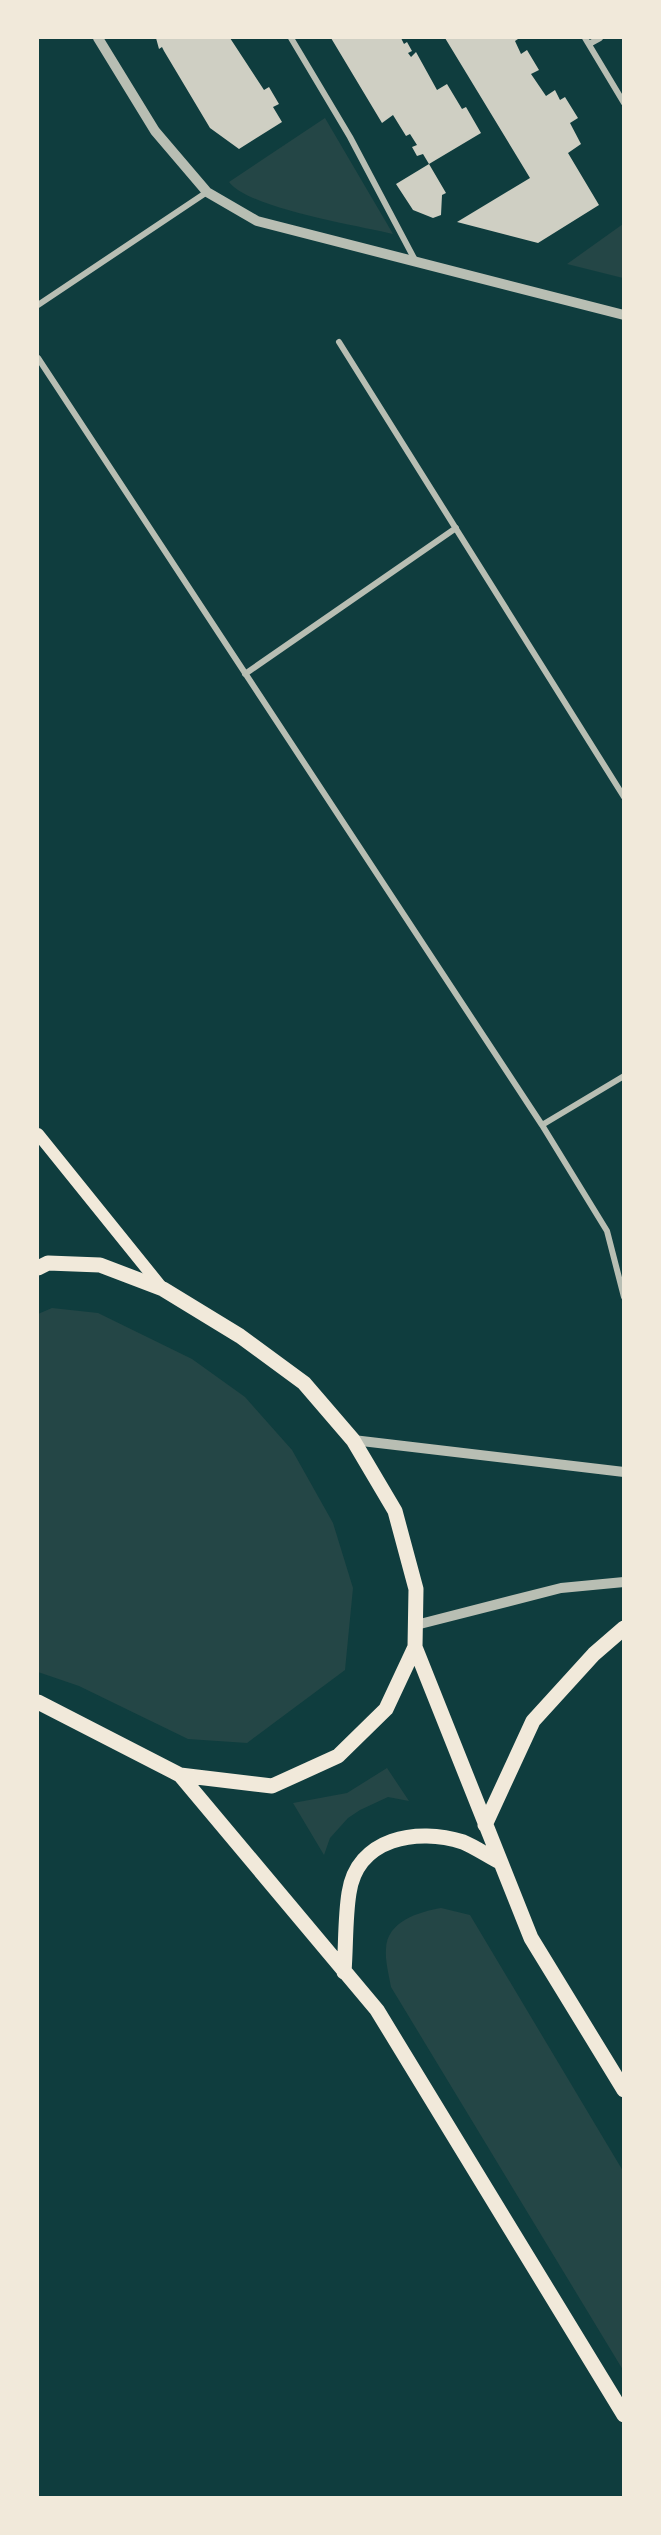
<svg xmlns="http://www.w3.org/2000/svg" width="661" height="2535" font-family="Helvetica,sans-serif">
<rect width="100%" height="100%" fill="#0f3d3e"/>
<path fill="#244646" d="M325,118L393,234C359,226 248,208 229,182Z
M623,224V278L567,264Z
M52,1308L98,1313L192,1359L245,1397L292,1450L333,1523L353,1588L345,1670L247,1743L188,1739L79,1686L38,1672V1314Z
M387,1768L409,1801L388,1797L360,1810L348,1818L330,1838L324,1855L293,1803L347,1793Z
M441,1908L470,1915L623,2171V2370L391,1987C389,1975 385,1961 386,1949C387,1921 419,1912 441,1908Z"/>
<path fill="#cfcfc3" d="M156,38H230L264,90L269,87L279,104L273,107L282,122L239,149L210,128L164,51L162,47L159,49Z
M331,38H401L404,44L407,42L412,51L408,53L411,57L416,52L437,90L447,84L462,109L466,107L481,133L429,164L423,154L417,156L412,147L417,145L410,134L406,136L393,115L382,123Z
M445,38H517L518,39L515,41L521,54L527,50L539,70L531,74L546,96L555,90L560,100L565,97L578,118L570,123L581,144L568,153L599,205L538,243L457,222L530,178Z
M429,164L446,193L442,195L441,215L433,218L413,210L396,184Z"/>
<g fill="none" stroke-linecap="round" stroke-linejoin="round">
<path stroke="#b8beb3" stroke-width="6" d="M291,38L350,137L416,262
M585,38L624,103
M589,44L600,38
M38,305L207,192
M339,342L624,797
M38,358L542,1125L607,1231L624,1297
M245,674L456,528
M542,1125L624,1076"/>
<path stroke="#b8beb3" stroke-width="10" d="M98,38L155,131L207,192L257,221L624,315
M353,1440L624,1472
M416,1625L561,1588L624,1582"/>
<path stroke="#f1e9da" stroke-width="12" d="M38,1134L163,1289"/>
<path stroke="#f1e9da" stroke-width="15" d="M38,1268L48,1263L100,1265L163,1289L240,1336L304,1383L353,1440L395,1511L416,1589L415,1647L386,1709L338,1756L272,1786L180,1775L38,1702
M415,1647L531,1938L624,2090
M180,1775L377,2010L624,2415
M485,1825L533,1721L594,1654L624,1628
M344,1972C346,1946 345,1918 349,1893C357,1838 417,1827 463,1842C475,1847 488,1856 500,1862"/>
</g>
<rect width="661" height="2535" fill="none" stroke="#f1e9da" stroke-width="78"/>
</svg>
